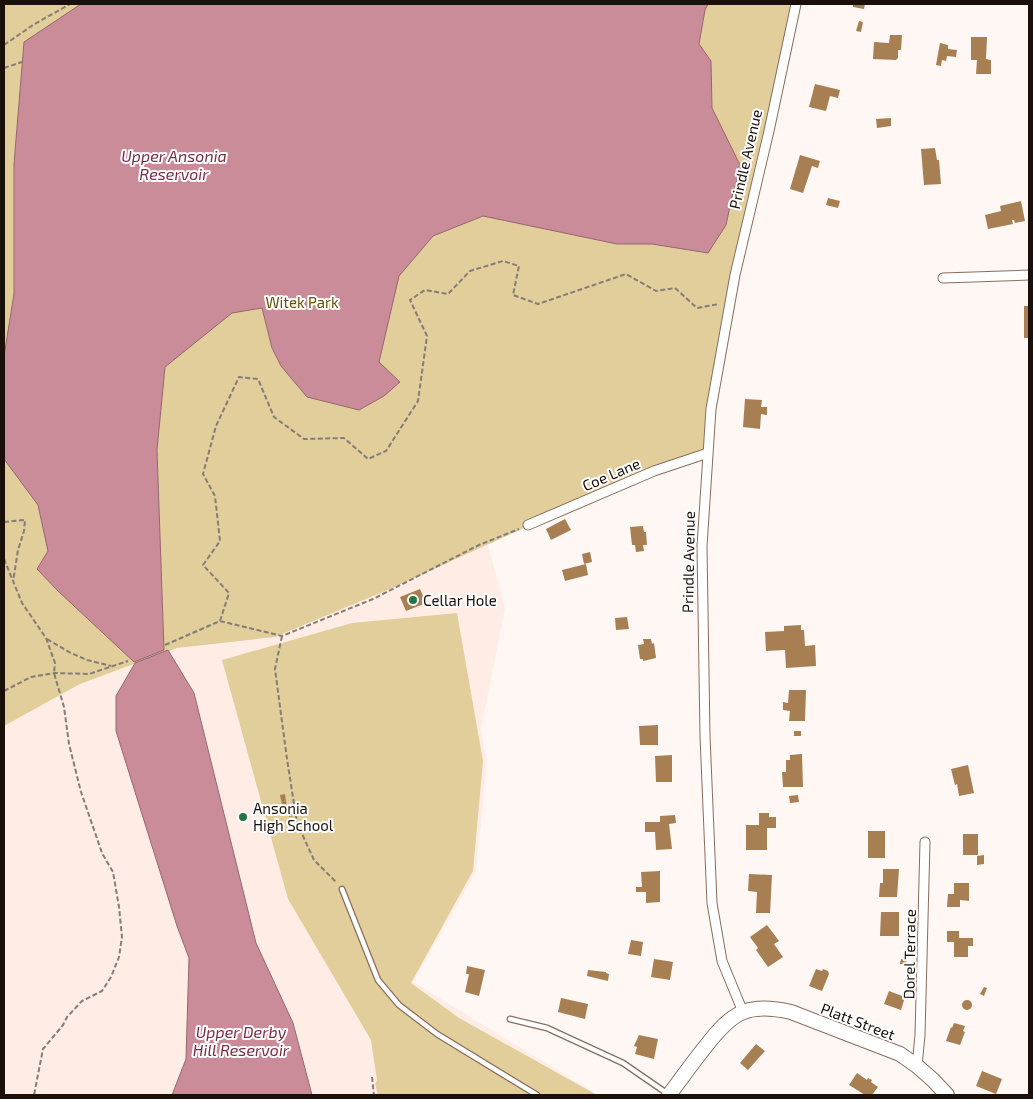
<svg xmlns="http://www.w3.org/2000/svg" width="1033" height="1099" font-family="'Exo 2',sans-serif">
<rect width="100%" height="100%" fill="#fef7f4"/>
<path fill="#ffede5" d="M488,545L505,608L481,729L487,762L476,872L413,982L598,1095H4V726L80,684L177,648L275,637L390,589Z"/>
<path fill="#e1ce9b" d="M4,4H792L704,450L656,468L390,589L275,637L177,648L80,684L4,726Z
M457,613L483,761L473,871L411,983L459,1018L597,1095H378L375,1084L377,1080L371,1040L288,899L222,660L352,623Z"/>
<path fill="#cb8c9a" stroke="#96666f" d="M81,4H708L705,10L699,44L711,61L712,108L741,167L732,197L726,225L708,253L652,244H617L483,216L433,236L399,276L379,362L400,382L384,396L359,410L307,397L281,366L272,348L262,308L232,313L165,367L157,450L164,650L134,662L58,591L37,569L48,551L38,505L4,459V356L14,294V164L24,42Z
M168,650L194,693L256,943L293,1023L312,1095H172L186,1059L189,958L177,926L116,731V696L135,663Z"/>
<path fill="#a77f52" d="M853,4H865L864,9L853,7Z
M859,21L863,22L861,32L856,31Z
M890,35H902L901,50H898V58L896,60L873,59L874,42L889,43Z
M971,37H987L986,59L991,60V74H976L977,60H971Z
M940,43L948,45V49L957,50L956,57L947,56L946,61L942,60L941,66L936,65Z
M815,84L840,90L838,98L830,96L826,111L809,107Z
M891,118V126L877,128L876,119Z
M935,148L937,160H939L941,184L924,185L921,149Z
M800,155L820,161L818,168L812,166L803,193L790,189Z
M828,198L840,201L838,208L826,205Z
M1021,201L1025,221L1015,223L1014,220H1012L1013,224L988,229L985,215L1001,211L1000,206Z
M1024,306H1029V338H1024Z
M745,399L762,400L761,407H767V415L761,414L760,429L743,427Z
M565,519L571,530L551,540L546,529Z
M643,526L644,532H646L647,545H643L644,551L636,552L635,545H632L630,527Z
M590,552L592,562L584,564L582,554Z
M586,564L588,575L565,581L562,570Z
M420,589L426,603L406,611L400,597Z
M627,617L629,629L616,630L615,618Z
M801,625V630H804L805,646L815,645L816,666L786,668L785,650L766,651L765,632L784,631V626Z
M643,639H651L652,644L654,643L656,658L643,661V659H640L638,645L644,644Z
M789,690H806L805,721H789L790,711L783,710V702L788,703Z
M658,725V745H640L639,726Z
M794,731H801V736H794Z
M802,754L803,787H783L782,772H786V760H790V755Z
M672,755V782H656L655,756Z
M968,765L974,793L959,796L957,784L955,785L951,769Z
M285,794L287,808L292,807L294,816L289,817V814L284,815L280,795Z
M798,795L799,802L790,803L789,796Z
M759,813H769V817H776V828H767V850H746V825H759Z
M675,815L676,823L669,824L672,849L656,850L655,832H645V822H660V816Z
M868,831H885V858H868Z
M963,834H978V855H963Z
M984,855V864L977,865V856Z
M883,869H899L897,897H879L880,883H883Z
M660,871V902L646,903V892H636V887H642L641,872Z
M749,874L772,875L770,913H756L757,892L748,891Z
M954,883H969V901L960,900V907H947L948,894H954Z
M881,912H899V936H880Z
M767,925L779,941L774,944L783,957L768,967L756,950L758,948L750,937Z
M947,931H959V938H973V946H968V957H954V942H947Z
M631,940L643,942L641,956L628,954Z
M654,959L673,962L670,980L651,977Z
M901,959L907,960L906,964H900Z
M467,966L485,970L479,996L465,992L469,974H466Z
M816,969L822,971L823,969L828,971L829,974L822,991L809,986Z
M588,970L606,972V973L609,974L608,981L587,976Z
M984,987L987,988L984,996L980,994Z
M889,991L905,997L901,1010L884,1004Z
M561,998L588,1004L585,1019L558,1012Z
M962 1005a5 5 0 1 1 10 0a5 5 0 1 1-10 0Z
M954,1023L965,1026L963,1031L965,1032L960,1045L946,1041L951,1027L952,1028Z
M639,1035L658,1039L654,1059L635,1054L637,1047L634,1046Z
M756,1044L765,1051L748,1070L740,1063Z
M982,1071L1002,1079L996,1094L976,1086Z
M857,1073L867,1080L868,1078L872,1080L871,1082L878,1087L872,1095H865L849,1085Z"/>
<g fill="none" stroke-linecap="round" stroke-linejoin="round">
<defs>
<path id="service" d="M342,889L378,980L399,1005L437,1034L537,1095
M510,1019L547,1028L623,1063L668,1094"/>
<path id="minor" d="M943,278L1029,275
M528,525L654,471L708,453
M743,1012L722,961L712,903L705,736L702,546L711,409L735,275L769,131L796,4
M917,1066L920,1035L925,842"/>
<path id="secondary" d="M669,1095C681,1079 693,1062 706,1046C732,1012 748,1002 791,1012L900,1054L917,1066L933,1080L947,1095"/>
</defs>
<use href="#service" stroke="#8a6c5d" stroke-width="7"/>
<use href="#minor" stroke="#8a6c5d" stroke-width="11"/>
<use href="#secondary" stroke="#8a6c5d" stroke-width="16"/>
<path stroke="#867c78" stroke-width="2" stroke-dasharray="5 2.5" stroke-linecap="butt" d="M4,45L33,25L70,4
M4,68L22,62
M4,522L25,520L24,531L18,550L13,582
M4,559L22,603L46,638L55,663L54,673L64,707L69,744L81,792L102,853L113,872L119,907L122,937L119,957L111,977L102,991L82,1001L67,1017L63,1025L43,1049L34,1095
M220,621L229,593L203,565L220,541L215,496L203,474L216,426L239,377L258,379L274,417L304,439L344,438L368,459L386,451L418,401L427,336L410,300L425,290L448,294L470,271L503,261L519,266L513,295L538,304L626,274L656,291L675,288L697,308L719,304
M282,636L275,669L287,759L297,823L314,860L337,883
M47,639L69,652L87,660L111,666
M165,645L220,621L282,636L373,599L479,545L519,529
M4,691L31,677L54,673L89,674L128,661
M372,1077L374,1095"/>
<use href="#service" stroke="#fff" stroke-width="4.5"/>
<use href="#minor" stroke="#fff" stroke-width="9"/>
<use href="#secondary" stroke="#fff" stroke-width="14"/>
</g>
<g fill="#247546" stroke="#fff" stroke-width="2">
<circle cx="413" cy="600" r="5"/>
<circle cx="243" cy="817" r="5"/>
</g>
<g text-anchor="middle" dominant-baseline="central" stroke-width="4" stroke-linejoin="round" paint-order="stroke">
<g font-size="15" fill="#1b0f0a" stroke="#fff">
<text transform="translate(745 159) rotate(-77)">Prindle Avenue</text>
<text transform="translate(611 474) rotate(-23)">Coe Lane</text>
<text transform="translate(688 562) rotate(-89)">Prindle Avenue</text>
<text transform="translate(909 954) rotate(-89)">Dorel Terrace</text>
<text transform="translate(858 1021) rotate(21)">Platt Street</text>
</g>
<g font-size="15" fill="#665108" stroke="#fff">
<text x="302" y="302">Witek Park</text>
</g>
<g font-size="15" fill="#1b0f0a" stroke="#fff" text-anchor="start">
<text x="423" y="600">Cellar Hole</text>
<text x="253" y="808">Ansonia<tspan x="253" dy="17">High School</tspan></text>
</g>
<g font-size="16" font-style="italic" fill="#792d44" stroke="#fff">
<text x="174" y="155">Upper Ansonia<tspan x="174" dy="18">Reservoir</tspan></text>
<text x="241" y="1031">Upper Derby<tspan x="241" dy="18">Hill Reservoir</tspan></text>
</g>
</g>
<rect width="1033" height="1099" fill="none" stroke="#1b0f0a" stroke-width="10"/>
</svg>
